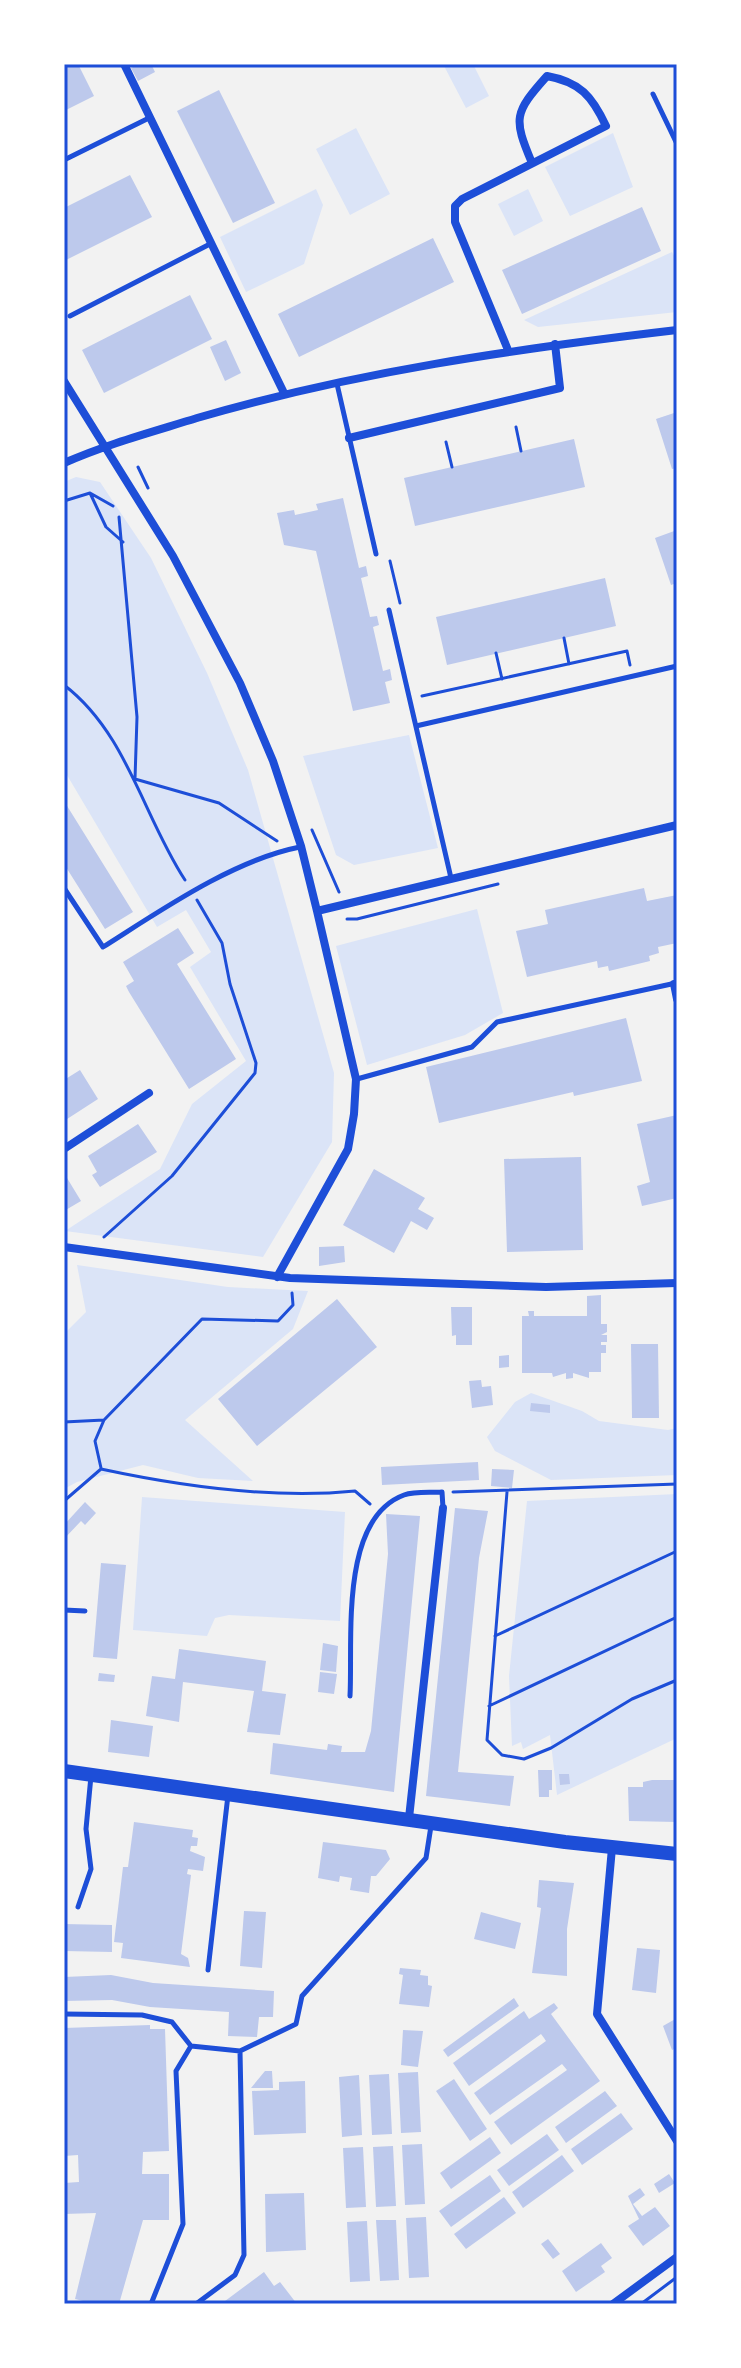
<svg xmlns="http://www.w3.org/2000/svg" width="741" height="2368" font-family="'Source Serif 4',serif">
<rect width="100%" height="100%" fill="#f2f2f2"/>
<path fill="#dbe4f7" d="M443,64H473L489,96L466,108Z
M356,128L390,194L350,215L316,149Z
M613,133L633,187L570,216L545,167Z
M316,189L323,205L304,264L246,292L220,237Z
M528,189L543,221L514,236L498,204Z
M672,252L677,261V312L538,327L524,320Z
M76,477L100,482L151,558L207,673L248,770L334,1073L332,1142L263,1257L65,1231L160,1169L192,1104L246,1061L190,967L211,952L186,910L157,927L64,770V482Z
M409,735L438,848L354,865L336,855L303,756Z
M477,909L503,1013L465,1035L367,1065L336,946Z
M77,1265L228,1287L308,1291L293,1329L185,1420L253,1481L198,1478L143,1465L77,1482L64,1489V1334L86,1312Z
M531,1393L582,1411L599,1421L668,1430L677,1428V1475L551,1480L495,1451L487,1437L515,1402Z
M677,1494V1738L557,1795L550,1735L523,1749L521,1742L512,1746L509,1676L527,1501Z
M142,1497L345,1512L340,1621L229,1615L215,1618L207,1636L133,1630Z"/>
<path fill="#bdc9ec" d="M64,64H78L94,96L64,111Z
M139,64H151L155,72L138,81L131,68Z
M219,90L275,203L233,223L177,111Z
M130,175L152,217L64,261V208Z
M642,207L661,251L522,314L502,270Z
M433,238L454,282L299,357L278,314Z
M190,295L212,339L104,393L82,350Z
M226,340L241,373L225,381L210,347Z
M677,412V468L672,469L656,419Z
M574,439L585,487L415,526L404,478Z
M343,498L359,568L366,566L368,576L361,578L370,617L377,616L379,625L373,627L383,671L390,669L392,680L385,682L390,703L353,711L316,551L284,545L277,513L294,510L295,515L318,510L316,504Z
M677,530V583L671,585L655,538Z
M605,578L616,626L447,665L436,617Z
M64,801L133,912L105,929L64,864Z
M644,888L647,901L677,895V943L658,947L659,953L649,956L650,961L609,971L608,966L598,968L597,961L527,977L516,931L548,924L545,910Z
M178,928L194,953L177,964L236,1059L189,1089L129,992L126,986L134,981L123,962Z
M626,1018L642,1081L574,1096L573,1092L439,1123L426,1067Z
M80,1070L98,1099L64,1121V1080Z
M677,1115V1198L642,1206L637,1186L650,1182L637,1124Z
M138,1124L157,1152L100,1187L92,1175L97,1172L88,1156Z
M581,1157L583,1250L507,1252L504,1159Z
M374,1169L425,1198L418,1209L434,1218L427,1230L411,1221L394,1253L343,1225Z
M64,1173L81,1201L64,1211Z
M344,1246L345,1262L319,1266V1247Z
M601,1295V1324H607V1332L601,1335H607V1342H601V1345H606V1353H601V1372H589V1378L573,1373V1378L566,1379V1373L553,1377L552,1373H522V1316H529L528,1311H534V1316H587V1296Z
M337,1299L377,1347L257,1446L218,1399Z
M451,1307H472V1345H456V1335L452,1336Z
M631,1344H658L659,1418H632Z
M509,1355V1367L499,1368V1356Z
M481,1380L482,1387L491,1386L493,1405L472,1408L469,1381Z
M531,1403L550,1405V1413L530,1411Z
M478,1462L479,1480L382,1485L381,1467Z
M492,1469L514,1470L512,1488L491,1486Z
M85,1502L96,1513L85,1525L81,1521L64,1539V1525Z
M455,1508L488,1511L479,1558L458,1772L514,1776L510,1806L426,1796Z
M386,1514L420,1516L394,1792L270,1774L273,1743L327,1750L328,1744L342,1746L341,1752H365L371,1731L388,1554Z
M101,1563L126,1565L117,1659L93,1657Z
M323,1643L338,1646L336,1672L320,1670Z
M179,1649L266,1661L262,1691L286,1694L280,1735L247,1732L254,1691L183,1682L179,1722L146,1716L152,1676L175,1679Z
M320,1672L337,1674L334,1694L318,1692Z
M99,1673L115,1675L114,1682L98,1681Z
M111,1720L153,1726L149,1757L108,1752Z
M538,1770H552V1790H549V1797H539Z
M559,1774H569L570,1784L560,1785Z
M652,1780H677V1822L629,1821L628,1787H643V1782Z
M134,1822L193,1830L192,1837L198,1838L197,1846H191L190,1851L205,1857L203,1871L188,1869L187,1874L191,1875L181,1954L188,1958L190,1967L121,1958L123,1943L114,1942L123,1867H128Z
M323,1842L386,1850L390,1859L376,1876H371L369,1893L350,1890L352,1878L340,1876L339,1882L318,1878Z
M539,1880L574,1883L567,1929V1976L532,1973L541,1908L537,1907Z
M244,1911L266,1912L262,1968L240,1966Z
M481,1912L521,1923L515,1949L474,1939Z
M64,1924L112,1925V1952L64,1951Z
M637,1948L660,1950L656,1993L632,1990Z
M400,1968L421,1970L420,1975L428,1976V1985L432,1986L429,2007L399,2004L403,1975L399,1974Z
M111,1975L153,1983L274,1991L273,2017H259L257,2037L228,2036L229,2012L150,2007L112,2000L64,2001V1977Z
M514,1998L519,2006L448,2057L443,2050Z
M554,2003L558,2008L551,2014L600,2081L511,2145L494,2122L567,2070L562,2064L490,2115L474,2093L546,2041L544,2038L541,2034L469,2086L453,2063L524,2011L529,2019Z
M677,2018V2048L672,2050L663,2026Z
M150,2025V2029H165L169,2151L143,2152L142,2174H169V2220H143L119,2304H95L75,2299L96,2213L64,2214V2183L79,2182L78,2155L64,2156V2028Z
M403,2030L423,2031L418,2067L401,2065Z
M265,2071H272L273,2088H251Z
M418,2072L421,2132L401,2133L398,2073Z
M389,2074L392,2134L372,2135L369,2075Z
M359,2075L362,2135L342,2137L339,2077Z
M454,2079L487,2129L470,2141L436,2091Z
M305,2081L306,2133L254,2135L252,2091L279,2090V2082Z
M605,2091L617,2106L566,2143L555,2127Z
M621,2113L633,2129L582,2165L571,2149Z
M547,2134L559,2150L509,2186L497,2170Z
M490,2137L501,2153L451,2189L440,2173Z
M422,2144L425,2204L405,2205L402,2145Z
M393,2146L396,2206L376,2207L373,2147Z
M363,2147L366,2207L346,2208L343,2148Z
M562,2155L574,2171L523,2208L512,2192Z
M669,2174L675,2183L659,2193L654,2184Z
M490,2175L501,2191L451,2227L439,2211Z
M640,2188L645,2195L633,2204L642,2216L655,2207L670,2226L643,2246L628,2226L639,2219L628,2196Z
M304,2193L306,2250L266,2252L265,2194Z
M504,2197L516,2213L466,2249L454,2234Z
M426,2217L429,2277L409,2278L406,2218Z
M376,2220H396L399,2280L380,2281Z
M367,2221L370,2281L350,2282L347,2222Z
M548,2239L560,2254L553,2259L541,2244Z
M601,2243L612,2258L601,2266L605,2272L576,2292L562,2271Z
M264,2272L274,2286L280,2282L297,2304H221Z"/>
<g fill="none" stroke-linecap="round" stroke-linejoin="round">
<path stroke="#1d4ed8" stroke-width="3" d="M516,427L521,451
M446,442L452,467
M138,467L148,488
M90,493L113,506
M64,501L90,493L106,527L123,542
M119,517L137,717L135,779L219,803L277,841
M390,561L400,603
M564,638L569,664
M496,653L502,679
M64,685C127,733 143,816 185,880
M422,696L627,651L630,665
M312,830L339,892
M347,919H357L498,884
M104,1237L172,1176L255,1073L256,1063L230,984L222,943L197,900
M64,1422L104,1420
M101,1468L95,1441L104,1420L202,1319L278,1321L293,1305L292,1293
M453,1492L677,1484
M507,1492L487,1740L502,1755L524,1759L551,1748L632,1699L677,1680
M64,1501L101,1469C180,1486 275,1499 355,1491L370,1504
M495,1636L677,1551
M489,1706L677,1617
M641,2304L677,2277"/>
<path stroke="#1d4ed8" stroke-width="5" d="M653,94L677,144
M64,160L149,118
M70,316L210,244
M337,384L376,554
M389,610L451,878
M416,726L677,666
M64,888L103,947C160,911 233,860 300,847
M357,1079L472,1047L497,1022L676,983
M64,1610L85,1611
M350,1696C353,1640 339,1519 404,1495C415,1491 430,1493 442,1492L443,1508
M78,1907L91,1869L86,1829L91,1776
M208,1970L228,1795
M64,2014L142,2015L172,2022L191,2046
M151,2304L183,2224L176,2071L191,2046L240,2051L296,2024L302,1996L426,1858L431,1826
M196,2304L235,2275L244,2255L240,2051"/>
<path stroke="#1d4ed8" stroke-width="8" d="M124,64L284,393
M508,350L455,222V206L462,199L606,126C592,96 580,82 547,76C514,113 513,118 532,163
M64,381L173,556L240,683L273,761L301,846L317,911L356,1079L354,1114L348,1149L277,1277
M349,438L560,388L555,344
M64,463C107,444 152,432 197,418C354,372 515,349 677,330
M317,911L677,825
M674,984L677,999
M64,1149L149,1093
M64,1247L290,1278L546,1287L677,1283
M409,1818L443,1508
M612,1848L597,2014L677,2141
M613,2304L677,2257"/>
<path stroke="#1d4ed8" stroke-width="14" d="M64,1771L565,1842L677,1854"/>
</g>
<rect width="741" height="2368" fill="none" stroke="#ffffff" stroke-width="132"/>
<rect x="66" y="66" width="609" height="2236" fill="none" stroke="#1d4ed8" stroke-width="3"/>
</svg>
